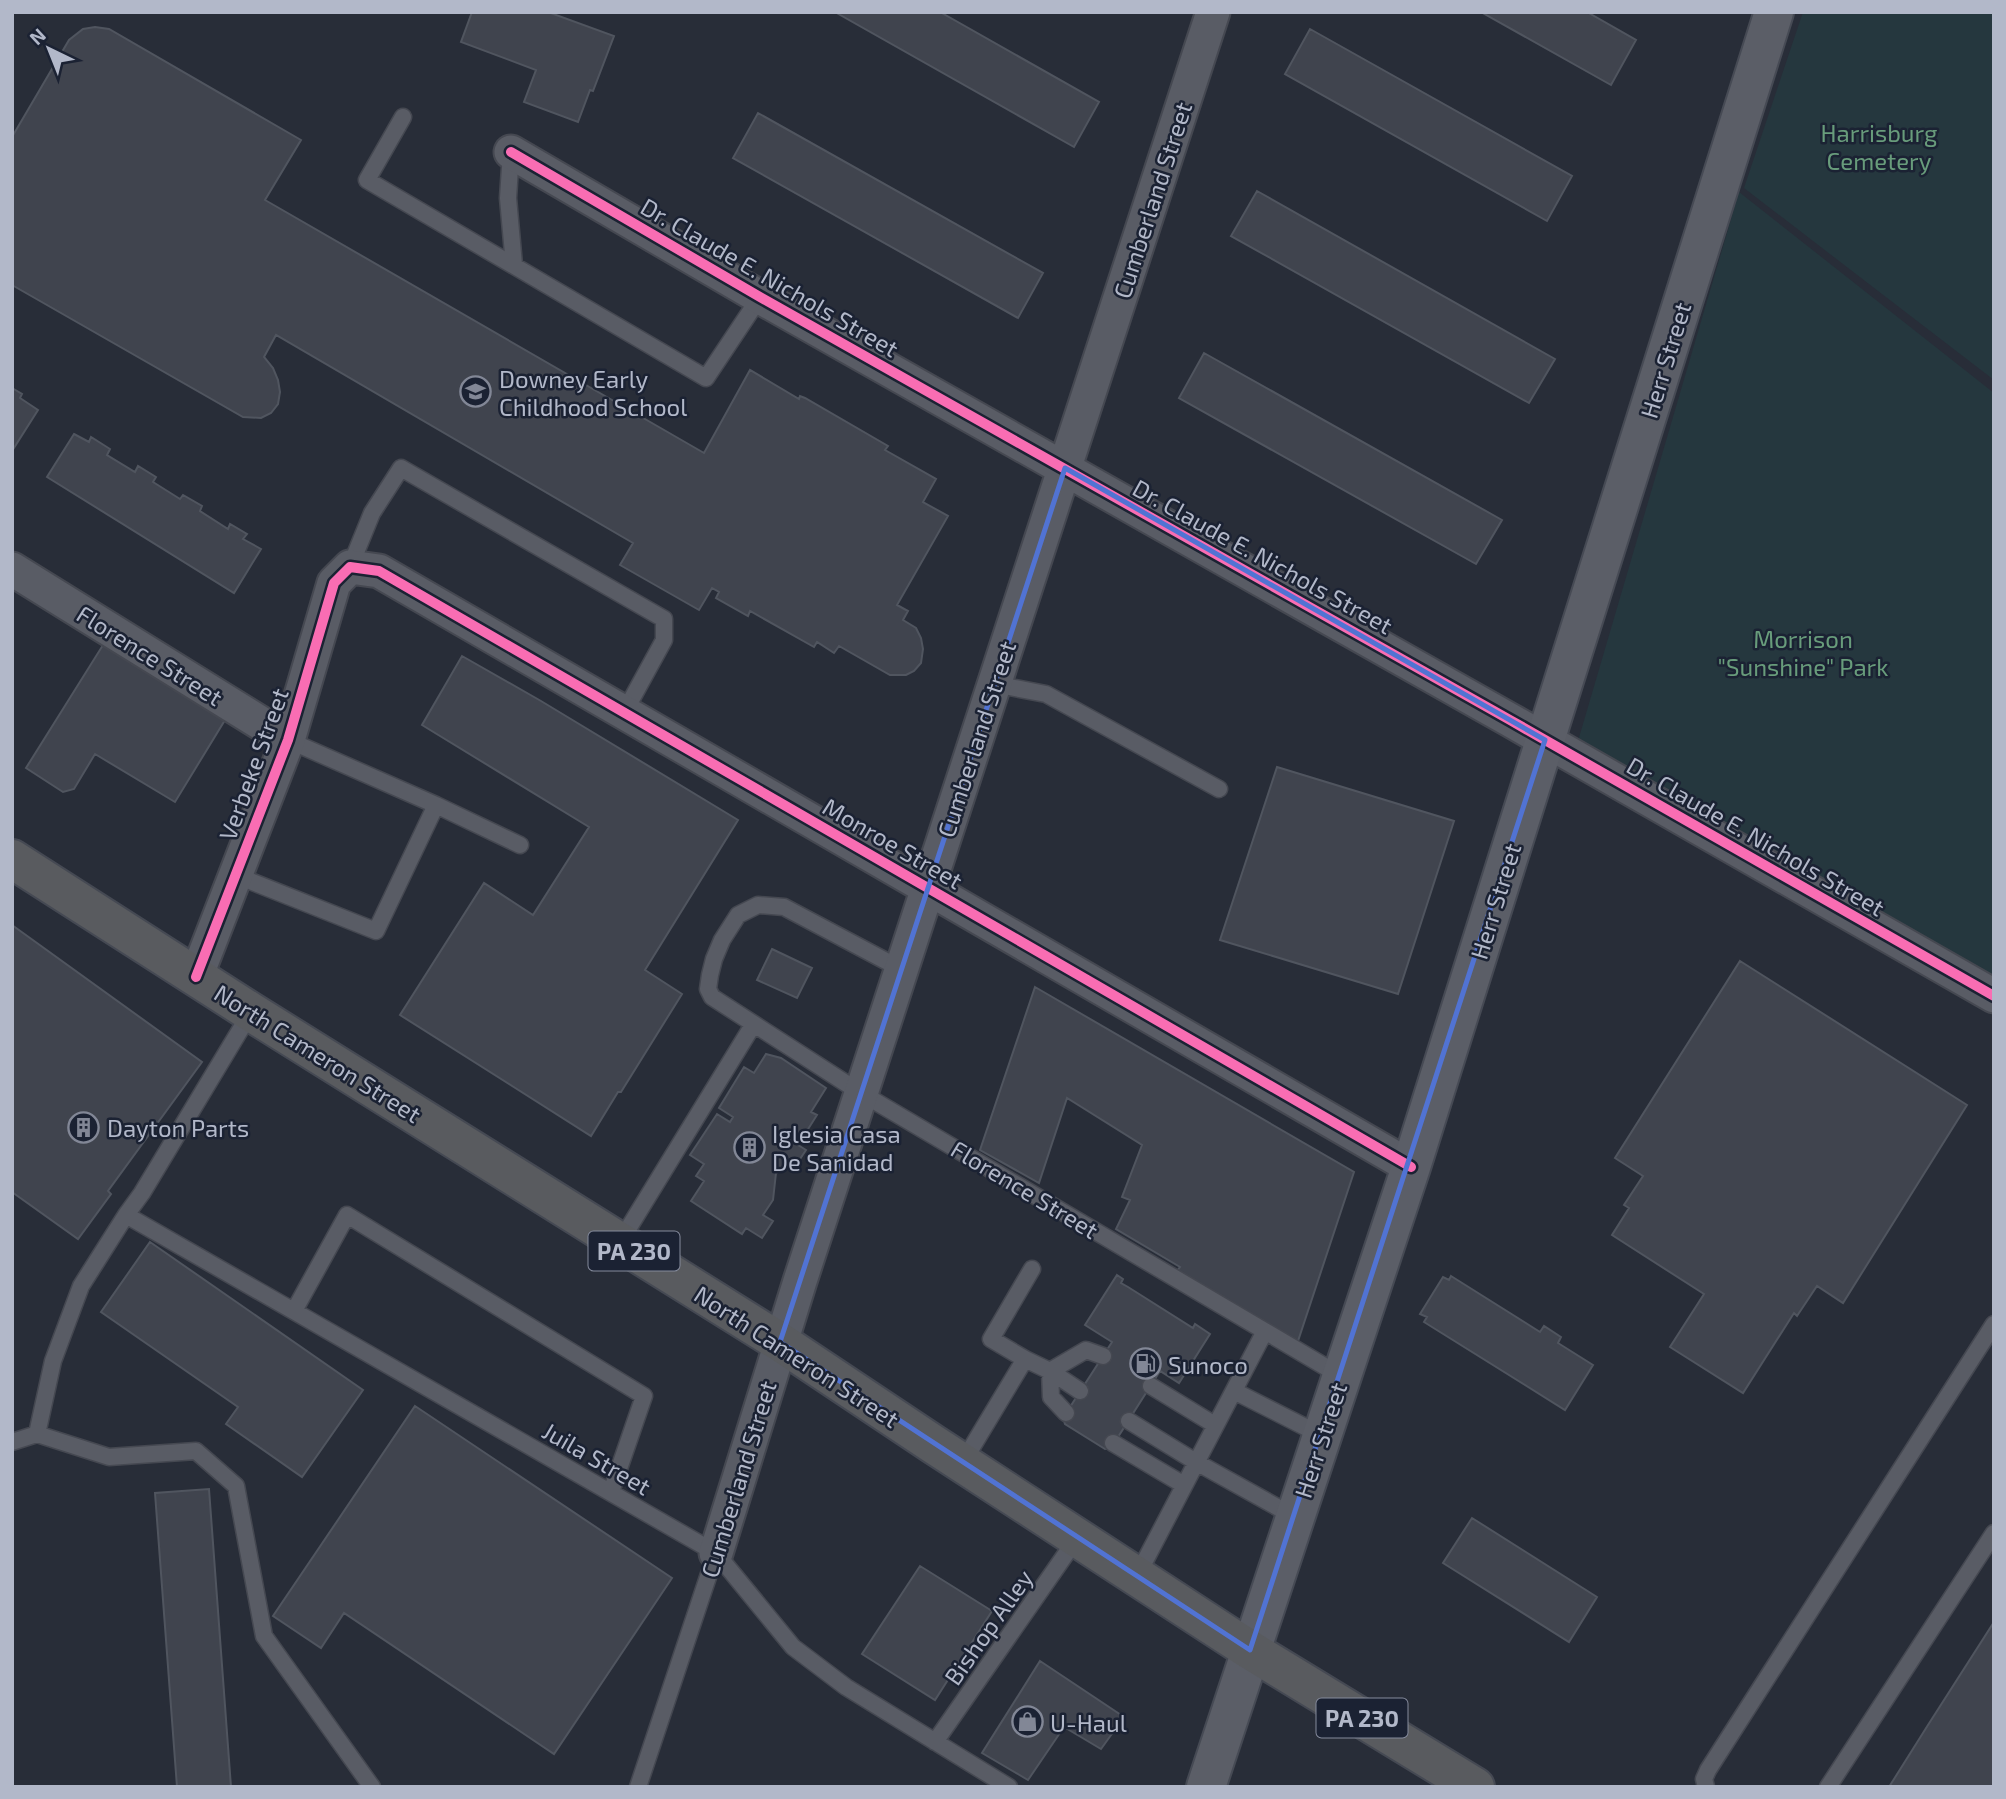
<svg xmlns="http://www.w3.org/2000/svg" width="2006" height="1799" font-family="'Exo 2',sans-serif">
<rect width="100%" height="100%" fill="#282d38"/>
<path fill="#25373e" d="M1803,12H1994V380L1744,188Z
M1739,192L1994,393V980L1578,741Z"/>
<path fill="#40444e" stroke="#50555f" stroke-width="2" d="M472,12H548L614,36L593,91L590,90L578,122L524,102L536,70L461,42Z
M835,12H940L1099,102L1074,147Z
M1481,12H1587L1636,40L1611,85Z
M95,27L109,29L301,140L265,200L704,453L750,370L799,399L800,396L805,398L888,446L885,450L936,479L923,502L948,516L897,605L908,611L903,620L916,628L921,638L923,649L921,663L914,671L906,675H890L839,646L834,653L817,642L814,647L750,611L748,616L716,598L719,592L712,588L699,610L620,565L633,543L276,335L264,357L273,368L278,380L280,392L278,404L271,413L261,418L243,417L12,285V137L69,40L83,29Z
M1310,29L1572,176L1547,221L1285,74Z
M758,113L1043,273L1018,318L733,158Z
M1257,191L1555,359L1529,403L1231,236Z
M1204,353L1502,520L1476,564L1179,398Z
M12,388L22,394L20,398L38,410L12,451Z
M74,434L89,442L91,437L110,449L107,455L135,472L138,466L156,477L153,482L180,499L183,495L202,506L200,511L228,529L230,524L247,534L243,539L261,549L234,593L47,477Z
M103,645L225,720L175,802L95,754L74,789L63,792L26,768Z
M462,656L541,701L738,820L645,970L682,994L621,1092H618L591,1136L400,1015L484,883L533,915L589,827L422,725Z
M1277,767L1454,821L1398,994L1220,940Z
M12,925L202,1062L108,1191L111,1194L78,1239L12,1192Z
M772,949L812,968L797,998L757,980Z
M1740,961L1967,1105L1843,1303L1817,1286L1797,1316L1794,1313L1743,1393L1670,1347L1704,1294L1612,1235L1629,1208L1624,1205L1643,1176L1615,1158Z
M1035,987L1354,1172L1298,1341L1177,1271L1180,1267L1116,1229L1130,1200L1122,1197L1142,1145L1067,1098L1039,1183L980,1150Z
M766,1054L781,1058L826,1088L811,1112L817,1115L798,1145L806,1150L798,1162L776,1173L773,1200L763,1215L773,1221L762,1238L746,1228L742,1234L691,1201L704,1181L696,1176L704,1164L690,1155L717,1114L730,1122L733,1117L719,1108L744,1067L754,1073Z
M150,1242L363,1390L302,1477L226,1424L238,1407L101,1312Z
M1117,1275L1123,1279L1121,1283L1128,1287L1193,1328L1195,1324L1210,1334L1179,1383L1160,1371L1111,1448L1105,1449L1065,1424L1063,1418L1112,1342L1085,1325Z
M1451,1276L1540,1332L1544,1326L1561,1337L1558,1343L1593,1365L1565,1410L1424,1322L1427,1317L1420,1314L1443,1277L1449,1280Z
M415,1406L672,1578L554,1754L344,1613L321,1648L273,1616Z
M209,1489L231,1787H177L155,1493Z
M1472,1518L1597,1597L1569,1642L1443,1563Z
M920,1566L992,1611L935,1700L862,1654Z
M1994,1622V1787H1889L1928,1725Z
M1040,1661L1124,1717L1101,1749L1064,1727L1028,1780L982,1753Z"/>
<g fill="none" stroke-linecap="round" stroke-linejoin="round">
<defs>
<path id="lane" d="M403,117L367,180L706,378L760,297
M511,152L508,198L514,265
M350,567L372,513L401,468L664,619V640L624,713
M994,684L1046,694L1219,789
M436,805L520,845
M235,875L376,931L436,805L288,740
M901,969L784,907L758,905L738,915L722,940L714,959L710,975L708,989L712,997L861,1093L1341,1376
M126,1215L716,1553L793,1647L846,1687L1009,1787
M620,1242L753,1025
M294,1311L347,1215L644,1396L611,1492
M1025,1359L991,1339L1032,1269
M1151,1386L1215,1425
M1234,1391L1321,1435
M1066,1413L1051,1397L1050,1371L1086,1350L1103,1356
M1129,1421L1196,1462L1295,1517
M37,1434L109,1457L196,1451L236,1486L264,1636L372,1787
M37,1434L53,1361L81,1286L126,1215L142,1193L251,1012
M12,1442L37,1434
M1113,1443L1184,1485
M963,1462L1025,1359L1050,1371L1080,1391
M1137,1576L1265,1331
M935,1742L1077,1538
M638,1787L716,1553
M1706,1787L1704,1779L1708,1770L1994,1324
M1828,1787L1994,1533"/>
<path id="street" d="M511,152L760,297L1510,720L1994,996
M12,569L288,740
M196,977L288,740L334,583L350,567L379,571L1411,1167
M716,1553L800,1281L1213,12"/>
<path id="primary" d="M1206,1787L1411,1167L1774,12"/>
<path id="highway" d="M12,859L251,1012L780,1342L933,1444L1250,1650L1475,1787"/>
</defs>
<use href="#lane" stroke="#454851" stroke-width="19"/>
<use href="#street" stroke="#454851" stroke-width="37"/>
<use href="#primary" stroke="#464a54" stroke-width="42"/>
<use href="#highway" stroke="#454953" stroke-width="42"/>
<use href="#lane" stroke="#595c65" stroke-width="16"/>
<use href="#street" stroke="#595c65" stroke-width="33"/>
<use href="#primary" stroke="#5b5e67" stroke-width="38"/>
<use href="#highway" stroke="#595b5f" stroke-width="38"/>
<defs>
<path id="cycleway" d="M511,152L760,297L1510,720L1994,996
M196,977L288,740L334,583L350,567L379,571L1411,1167"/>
</defs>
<use href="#cycleway" stroke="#1b2233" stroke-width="15"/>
<use href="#cycleway" stroke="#f96db3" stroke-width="10"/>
</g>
<path fill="none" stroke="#5173d3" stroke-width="5" stroke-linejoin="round" d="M1065,468L1545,740L1250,1650L780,1342Z"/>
<defs>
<symbol id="school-ring" viewBox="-11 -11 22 22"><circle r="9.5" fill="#1b2233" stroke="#828796" stroke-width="1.5"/><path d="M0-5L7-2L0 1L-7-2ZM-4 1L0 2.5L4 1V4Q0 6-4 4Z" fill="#828796"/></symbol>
<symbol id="building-ring" viewBox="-11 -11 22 22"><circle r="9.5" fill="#1b2233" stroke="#828796" stroke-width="1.5"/><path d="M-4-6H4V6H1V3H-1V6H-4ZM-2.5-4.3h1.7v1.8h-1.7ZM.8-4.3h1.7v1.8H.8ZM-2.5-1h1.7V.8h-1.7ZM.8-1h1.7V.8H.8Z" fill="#828796"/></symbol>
<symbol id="fuel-ring" viewBox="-11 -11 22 22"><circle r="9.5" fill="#1b2233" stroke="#828796" stroke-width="1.5"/><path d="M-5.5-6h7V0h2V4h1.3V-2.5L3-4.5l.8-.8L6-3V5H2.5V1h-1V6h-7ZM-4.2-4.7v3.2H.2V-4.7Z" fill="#828796"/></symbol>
<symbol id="shop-ring" viewBox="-11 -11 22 22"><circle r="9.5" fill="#1b2233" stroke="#828796" stroke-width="1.5"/><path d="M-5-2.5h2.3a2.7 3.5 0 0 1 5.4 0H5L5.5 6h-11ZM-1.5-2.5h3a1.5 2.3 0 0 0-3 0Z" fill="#828796"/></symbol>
</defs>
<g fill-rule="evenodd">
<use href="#school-ring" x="458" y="374" width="35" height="35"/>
<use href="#building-ring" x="66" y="1110" width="35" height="35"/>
<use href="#building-ring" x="732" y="1130" width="35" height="35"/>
<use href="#fuel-ring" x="1128" y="1346" width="35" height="35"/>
<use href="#shop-ring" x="1010" y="1704" width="35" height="35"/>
</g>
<g text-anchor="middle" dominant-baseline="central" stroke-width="5" stroke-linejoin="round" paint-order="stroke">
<g fill="#1b2233" stroke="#858b9c" stroke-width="2">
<rect x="588.5" y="1231.5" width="91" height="39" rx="5"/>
<rect x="1316.5" y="1698.5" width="91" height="39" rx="5"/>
</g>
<g font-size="23" font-weight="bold" fill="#b2b8c9">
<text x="634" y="1251">PA 230</text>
<text x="1362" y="1718">PA 230</text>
</g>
<g font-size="24" fill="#689c7b" stroke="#1b2233">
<text x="1879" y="132">Harrisburg<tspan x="1879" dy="28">Cemetery</tspan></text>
<text x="1803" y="638">Morrison<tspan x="1803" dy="28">"Sunshine" Park</tspan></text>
</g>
<g font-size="24" fill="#b2b8c9" stroke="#1b2233">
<text transform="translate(1152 200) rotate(-72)">Cumberland Street</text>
<text transform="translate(770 277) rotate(30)">Dr. Claude E. Nichols Street</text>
<text transform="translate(1665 360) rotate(-73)">Herr Street</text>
<text transform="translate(1263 556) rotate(29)">Dr. Claude E. Nichols Street</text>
<text transform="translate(150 655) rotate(32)">Florence Street</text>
<text transform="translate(976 739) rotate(-72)">Cumberland Street</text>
<text transform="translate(253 764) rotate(-70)">Verbeke Street</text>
<text transform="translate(1756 836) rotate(30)">Dr. Claude E. Nichols Street</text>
<text transform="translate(893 843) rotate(30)">Monroe Street</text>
<text transform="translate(1495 901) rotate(-73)">Herr Street</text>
<text transform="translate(318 1053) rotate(32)">North Cameron Street</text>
<text transform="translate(1025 1189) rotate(31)">Florence Street</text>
<text transform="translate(797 1356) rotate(33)">North Cameron Street</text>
<text transform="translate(1320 1440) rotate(-72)">Herr Street</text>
<text transform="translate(597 1458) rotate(30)">Juila Street</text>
<text transform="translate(738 1479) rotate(-73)">Cumberland Street</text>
<text transform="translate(988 1627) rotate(-55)">Bishop Alley</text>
</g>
<g font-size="24" fill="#b2b8c9" stroke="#1b2233" text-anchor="start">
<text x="499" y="378">Downey Early<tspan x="499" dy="28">Childhood School</tspan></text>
<text x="107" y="1127">Dayton Parts</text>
<text x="772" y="1133">Iglesia Casa<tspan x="772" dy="28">De Sanidad</tspan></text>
<text x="1168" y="1364">Sunoco</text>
<text x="1050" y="1722">U-Haul</text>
</g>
</g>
<rect width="2006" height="1799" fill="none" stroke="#b2b8c9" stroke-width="28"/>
<g transform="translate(49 49) rotate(317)" stroke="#1b2233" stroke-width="5" paint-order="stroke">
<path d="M0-5L12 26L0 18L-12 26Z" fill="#b2b8c9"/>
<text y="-10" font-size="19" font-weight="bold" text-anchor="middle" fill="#b2b8c9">N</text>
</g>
</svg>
